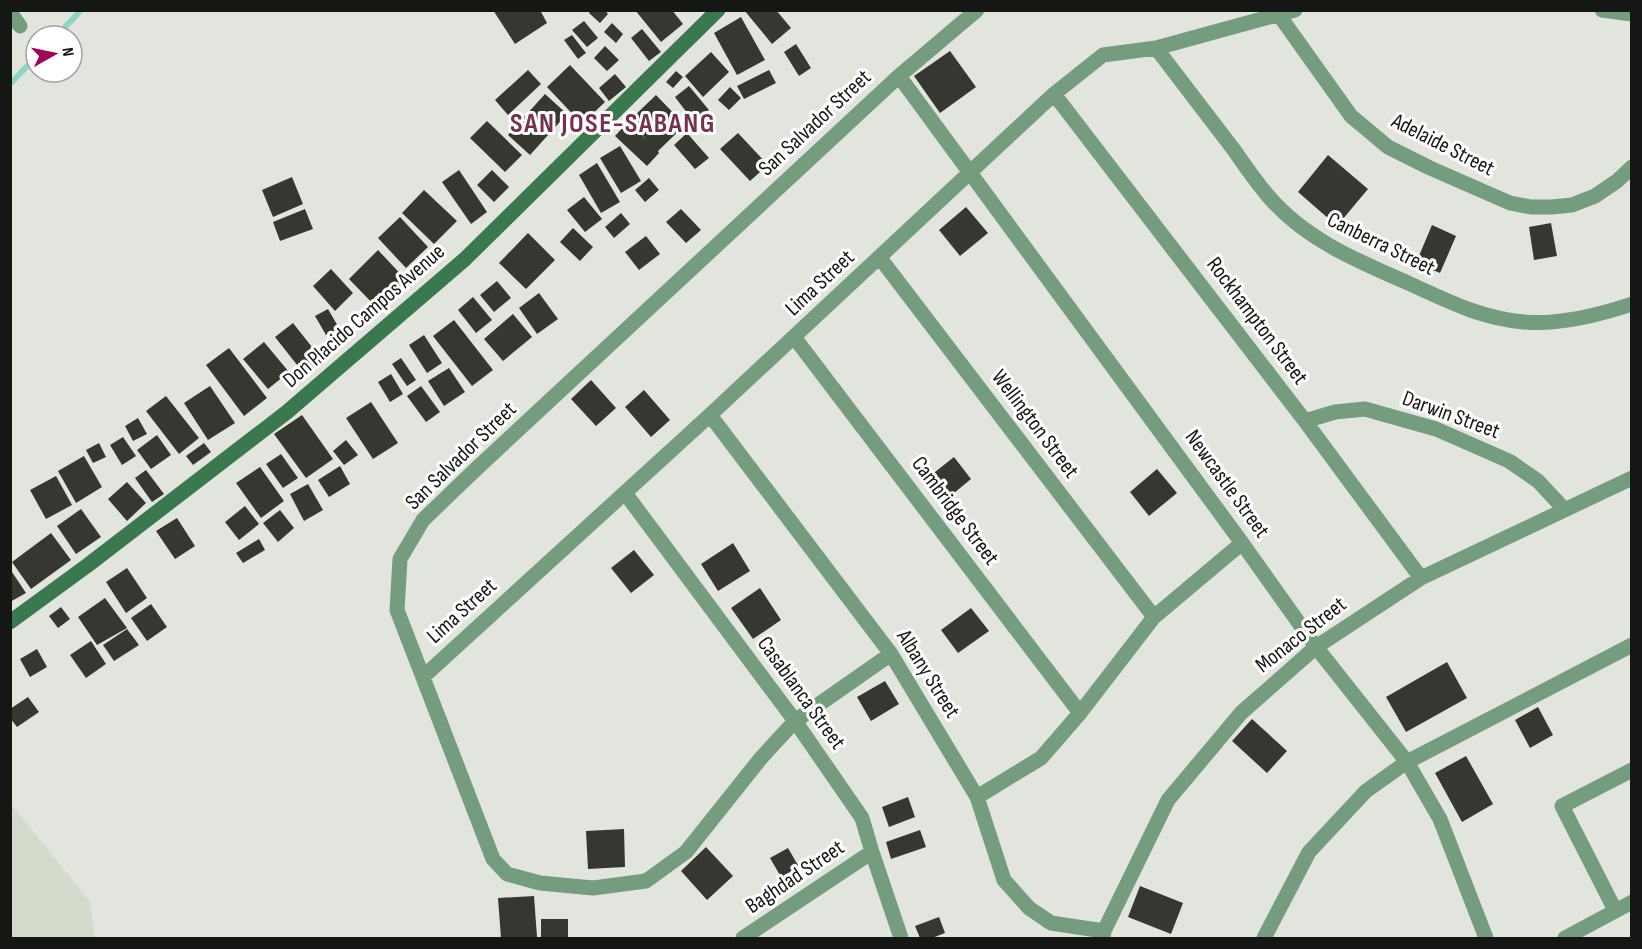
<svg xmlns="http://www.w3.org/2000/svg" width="1642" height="949" font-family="'Sofia Sans Condensed',sans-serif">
<rect width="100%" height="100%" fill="#e2e5de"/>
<path fill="#d4dacc" d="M11,804L90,902L95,938H11Z"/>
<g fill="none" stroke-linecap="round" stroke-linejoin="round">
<path stroke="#8fd5c5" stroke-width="6" d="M57,36L81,10
M10,84L36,57"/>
</g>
<path fill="#373731" d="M493,10H540L547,23L515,44Z
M591,10H605L608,14L600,23L589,13Z
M635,10H672L683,24L661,42Z
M744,10H776L791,28L772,44Z
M741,17L765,60L737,75L714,33Z
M584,21L598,38L587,47L572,30Z
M612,23L623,34L616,43L604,32Z
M642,29L661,52L649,61L631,38Z
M572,35L586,53L578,59L564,40Z
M796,44L811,68L799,76L784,52Z
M605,46L619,60L607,71L594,58Z
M950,51L976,87L940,113L914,76Z
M711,52L729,72L703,97L685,76Z
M570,65L605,102L582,124L547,87Z
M528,70L541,84L508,115L495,100Z
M769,70L776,83L744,99L737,86Z
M676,71L683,77L673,88L666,82Z
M615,74L626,87L609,101L599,88Z
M689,86L709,110L694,122L675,97Z
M730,87L741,98L729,110L718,100Z
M545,94L567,114L530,155L508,135Z
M656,95L685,125L658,151L659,153L647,166L615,136L628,122L647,140L629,121Z
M487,121L522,155L505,172L470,138Z
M687,133L709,158L695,169L674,145Z
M738,133L768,165L750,181L720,149Z
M620,146L641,181L621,193L600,158Z
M1328,155L1368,189L1337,226L1298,192Z
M597,163L620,202L601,213L579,175Z
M459,170L487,212L471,224L442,182Z
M492,170L509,187L494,202L477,185Z
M292,177L303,204L273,217L262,190Z
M649,178L659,190L645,202L635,190Z
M424,190L457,221L434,244L402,213Z
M584,197L602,219L585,232L567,210Z
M966,207L988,233L960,256L939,230Z
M305,209L313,229L280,241L273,222Z
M681,209L701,230L686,243L666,222Z
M621,213L630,224L614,238L605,227Z
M400,217L428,247L406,268L378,238Z
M1551,223L1557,256L1534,260L1529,227Z
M1432,225L1456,236L1440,273L1416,263Z
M573,228L593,247L580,261L560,242Z
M528,233L555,260L526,289L499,263Z
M646,236L660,254L639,270L625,252Z
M378,250L408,282L379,310L349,279Z
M331,269L353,293L335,311L313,286Z
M497,281L511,298L494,312L480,295Z
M539,293L558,319L537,334L519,308Z
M473,297L492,320L476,333L458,310Z
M328,309L339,328L326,335L315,316Z
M513,314L532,337L503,361L484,339Z
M454,320L493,370L472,386L433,336Z
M293,323L323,361L305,375L275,337Z
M424,335L442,363L427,373L409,345Z
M264,342L289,372L268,389L243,359Z
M229,348L267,398L244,416L206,365Z
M401,358L416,380L407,386L392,364Z
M449,368L465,392L444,406L428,381Z
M391,374L403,394L390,402L378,382Z
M591,380L616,408L596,426L571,399Z
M210,386L235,423L208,440L184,403Z
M421,386L440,412L426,422L407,396Z
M644,390L670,420L651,437L625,407Z
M166,396L199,438L179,454L146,411Z
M371,402L398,443L373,459L346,418Z
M302,415L333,459L306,478L274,434Z
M138,418L147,434L133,441L125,426Z
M157,435L171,455L151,469L137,450Z
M123,437L136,456L122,465L110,445Z
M346,440L358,455L344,465L333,451Z
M99,443L106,457L93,463L86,450Z
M204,443L211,452L193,465L186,456Z
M281,454L298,478L283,488L266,464Z
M84,456L102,487L76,503L58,471Z
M954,457L971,479L948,498L930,476Z
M340,466L350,484L329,497L318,480Z
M260,467L284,501L261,518L236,483Z
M1157,469L1177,493L1149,516L1130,492Z
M146,470L164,494L152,502L135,478Z
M56,476L72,505L46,519L30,490Z
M127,482L146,503L127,521L108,499Z
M308,484L323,510L304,521L290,494Z
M245,506L259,524L239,540L225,522Z
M81,509L101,537L76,554L57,526Z
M280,510L294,528L278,542L263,523Z
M177,518L195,546L175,559L156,531Z
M51,533L71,560L31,589L12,562Z
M259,539L265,550L243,563L236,553Z
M733,543L750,571L718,591L701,564Z
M634,550L654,575L631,593L611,568Z
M127,568L147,598L126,613L106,582Z
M10,569L26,593L10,602Z
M760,588L781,620L753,639L731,608Z
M105,598L127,628L97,645L78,617Z
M151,604L167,627L147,641L131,618Z
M61,607L70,619L58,628L49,616Z
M971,608L989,631L958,653L941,630Z
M127,629L139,645L114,661L103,645Z
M91,641L106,664L86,678L70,655Z
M37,649L47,667L30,677L20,659Z
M1447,662L1467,698L1406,732L1386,697Z
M885,681L899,704L871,721L857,697Z
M28,697L39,712L17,727L10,718V709Z
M1538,707L1553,735L1530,748L1515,720Z
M1252,719L1287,751L1267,773L1232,741Z
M1466,756L1493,804L1462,822L1435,773Z
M908,797L915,817L889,827L882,807Z
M624,829L625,867L588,869L586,831Z
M920,830L926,847L891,859L886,842Z
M706,847L733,876L707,900L681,871Z
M788,848L799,867L781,877L770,858Z
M1140,886L1183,903L1171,934L1128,917Z
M534,896L537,937L501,938L498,898Z
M939,917L945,933L932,938H920L915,926Z
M541,919H568V938H541Z"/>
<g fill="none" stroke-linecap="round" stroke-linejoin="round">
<path stroke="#759c7f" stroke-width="15" d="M1602,10L1632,14
M10,12L20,26
M1279,15L1351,116L1388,147L1430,168L1510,203L1531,207H1552L1572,205L1595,196L1617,181L1632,167
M1156,48C1182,82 1208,116 1234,150C1245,166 1257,183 1269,197C1306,240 1358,261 1408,283C1448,301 1480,318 1524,322C1558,325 1599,315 1632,304
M899,76L1242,543L1316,647L1407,762L1440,819L1486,938
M1054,94L1305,421L1421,578
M880,258L1154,617
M794,337L1080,713
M710,415L891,654L977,797L1004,880L1029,908L1051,923L1104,931
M1305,421L1335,412L1365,409L1436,429L1509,461L1538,481L1565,510
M625,493L795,721L862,818L872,852L901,938
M891,654L795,721L761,758L686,852L646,881L593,888L540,883L507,874L493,859L397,610L400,559L423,520L475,470L899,76L977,10
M423,677L710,415L1054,94L1103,55L1156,48L1295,10
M977,797L1041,758L1080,713L1154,617L1242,543
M1615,910L1562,806L1632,770
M743,938L872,852
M1103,938L1104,931L1168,800L1241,713L1316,647L1421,578L1632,478
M1264,938L1309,852L1366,791L1407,762L1632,645
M1565,938L1632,902"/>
<path stroke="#3b784f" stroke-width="15" d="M10,622L88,565L287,412L465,259L718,10"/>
</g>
<g text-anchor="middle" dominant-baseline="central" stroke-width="6" stroke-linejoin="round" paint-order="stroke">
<g font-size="22" fill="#151714" stroke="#fff">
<text transform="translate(815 123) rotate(-43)">San Salvador Street</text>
<text transform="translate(1443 145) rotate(27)">Adelaide Street</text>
<text transform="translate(1381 244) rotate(26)">Canberra Street</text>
<text transform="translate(820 283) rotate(-43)">Lima Street</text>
<text transform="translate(364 316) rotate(-41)">Don Placido Campos Avenue</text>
<text transform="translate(1257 321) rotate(53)">Rockhampton Street</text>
<text transform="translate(1451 415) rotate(20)">Darwin Street</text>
<text transform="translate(1035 424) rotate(53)">Wellington Street</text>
<text transform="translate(461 456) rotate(-44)">San Salvador Street</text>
<text transform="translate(1227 484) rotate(54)">Newcastle Street</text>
<text transform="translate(955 511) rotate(53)">Cambridge Street</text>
<text transform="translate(462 611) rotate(-42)">Lima Street</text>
<text transform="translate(1301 635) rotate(-38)">Monaco Street</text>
<text transform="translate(928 674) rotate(58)">Albany Street</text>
<text transform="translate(801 693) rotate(54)">Casablanca Street</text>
<text transform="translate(795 877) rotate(-34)">Baghdad Street</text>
</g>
<g font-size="28" font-weight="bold" letter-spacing="1.5" fill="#76324d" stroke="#fff">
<text x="613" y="123">SAN JOSE-SABANG</text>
</g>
</g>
<rect width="1642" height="949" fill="none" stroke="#151714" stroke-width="24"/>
<g transform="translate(54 54) rotate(81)"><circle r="28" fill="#ffffff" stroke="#a1a2a1" stroke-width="1.5"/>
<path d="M0-4.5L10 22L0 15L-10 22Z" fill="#9b0756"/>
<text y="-9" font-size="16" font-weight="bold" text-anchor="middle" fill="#151714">N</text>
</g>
</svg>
